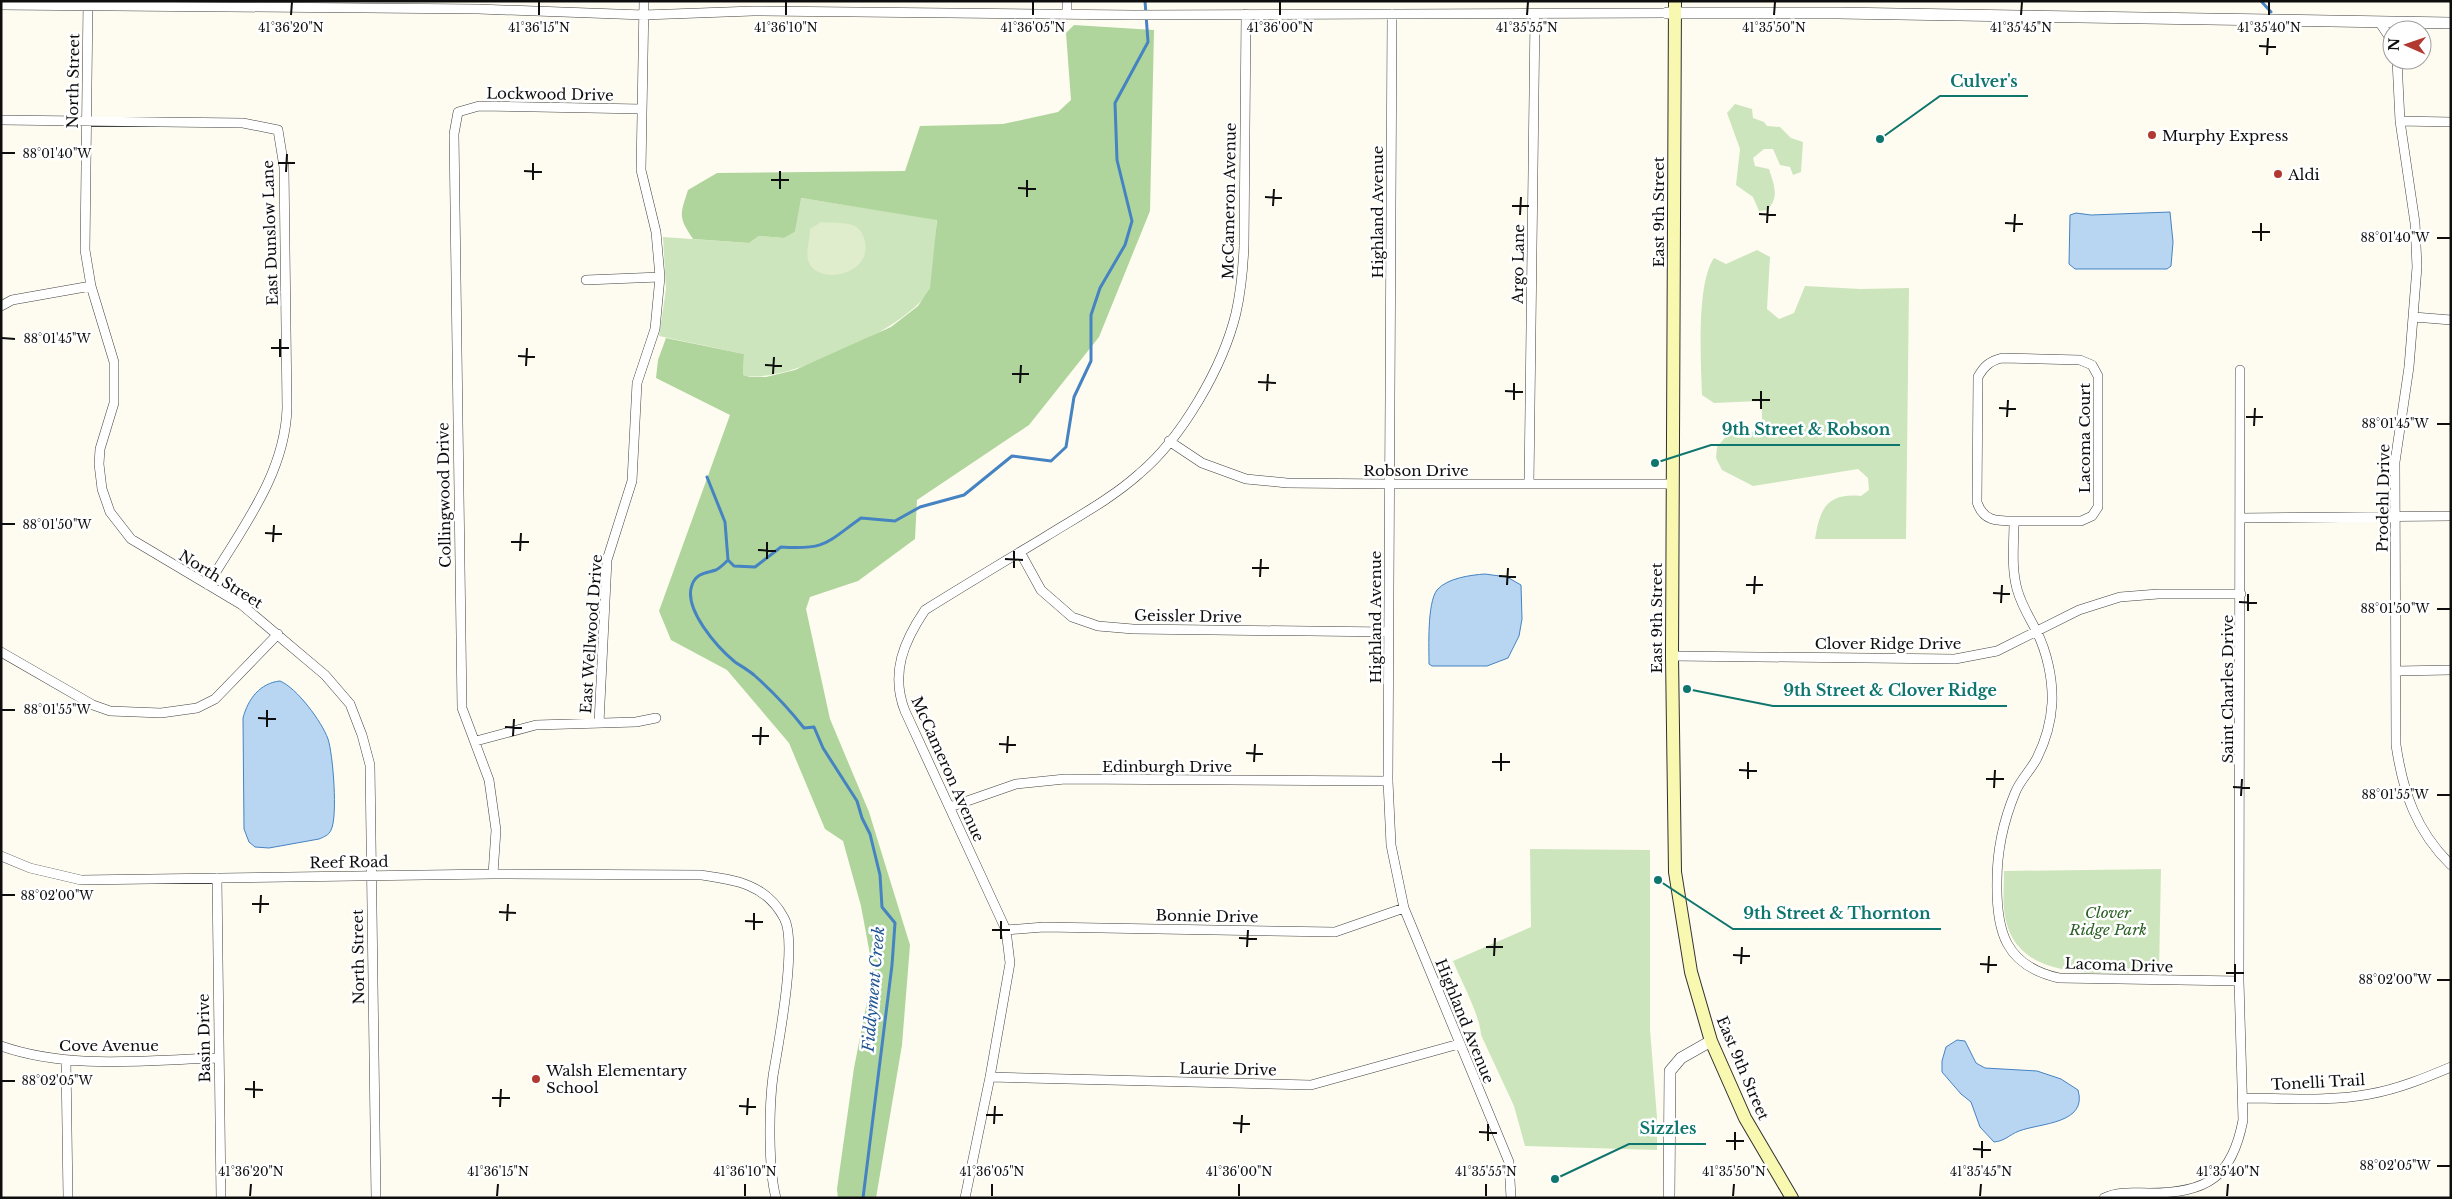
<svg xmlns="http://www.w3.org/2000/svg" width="2452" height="1199" font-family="'Libre Baskerville',serif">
<rect width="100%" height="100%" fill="#fefcf0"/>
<path fill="#cde5bc" d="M1735,104L1752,109L1753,118L1764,122L1767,126L1780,127L1791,138L1803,142L1801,172L1793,175L1790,167L1780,165L1773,149H1764L1753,158L1755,166L1769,169C1774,185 1780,197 1767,210L1759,211L1753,197L1736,185L1740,149L1727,113Z
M800,198L937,219C935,234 935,276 930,288C916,325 779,387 743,375L744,354L659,336L666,289L663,237L749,243L759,236L784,238L795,232Z
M1757,250L1770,257L1767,309L1779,319L1794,313L1805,286L1860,289L1909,288L1906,539H1815C1820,508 1827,493 1861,496L1869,490L1868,478L1858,469L1753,486L1722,470L1716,458L1717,447L1729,433L1760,432L1762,420V407L1759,401L1714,403L1702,395C1701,362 1696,284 1714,258L1726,264Z
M1530,849L1650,850V1029L1657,1118V1150L1525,1146L1514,1106L1481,1035C1480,1015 1461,981 1453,961L1531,927Z
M2161,869L2159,973C2109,972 2021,985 2006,921C2002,905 2004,888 2004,871Z"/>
<path fill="#b0d59c" d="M1074,25L1154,30L1150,211L1099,337L1029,425L917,500L915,539L858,581L810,597L806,609L830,719L869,812L910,945L902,1045L876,1198H838L837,1189L854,1068L873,971L861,906L843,841L825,829L789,743L727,670L671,640L659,611L730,415L656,378L658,360L666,338L744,354L743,375L750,377H766L795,370L891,327L918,306L930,288L937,220L801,198L795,232L784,238L759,236L749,243L693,239C678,217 680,215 688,190L717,173L905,171L920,126L1003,124L1058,112L1071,100L1066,33Z"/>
<path fill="#dfedcd" d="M821,222C831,223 843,222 852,225C859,227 862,232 864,238C876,276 815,287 808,260C806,252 810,238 810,229Z"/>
<path fill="#b8d6f1" stroke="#4583c2" d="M2170,212L2173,242L2171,266L2167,269H2075L2069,264L2070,215L2076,213L2091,215Z
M1485,574L1507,577L1521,585L1522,619L1519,636L1508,658L1487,666H1432L1429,664C1429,648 1427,603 1437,590C1447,578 1471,575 1485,574Z
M280,681C297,688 322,722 328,739C333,754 338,817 331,830C329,835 324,837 319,839L269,848L255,847L249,842L244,829L243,718C248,699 260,683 280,681Z
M1957,1040L1965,1041L1976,1063L1985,1068L2037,1071L2061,1079L2078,1090C2088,1124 2040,1123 2019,1131C2009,1135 2005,1141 1994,1142L1980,1127L1971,1102L1961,1094L1942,1072V1061L1946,1047Z"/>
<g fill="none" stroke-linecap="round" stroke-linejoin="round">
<path stroke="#4583c2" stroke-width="3" d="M2261,1L2271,12
M707,477L725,522L728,560
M728,560L734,566L755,567L781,547C826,550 826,543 861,518L895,521L920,507L964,495L1012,456L1051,461L1066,447L1074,397L1091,361V315L1100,288L1125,245L1132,221L1117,160L1115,103L1148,42L1145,1
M728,560C725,563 720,568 716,570C706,573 696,573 692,585C683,609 717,647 735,662C741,666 748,670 754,675C772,691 789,709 804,728L814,727L823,748L857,801L862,818L870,834L880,875L882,907L895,923L892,965L863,1198"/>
<defs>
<path id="minor" d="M88,1L85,250L91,286L114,362V403L100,449L99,464L102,489L110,512L131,539L242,605L325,675L350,704L362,735L370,765L376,1198
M1,5L478,9L644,15L753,11L1133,15L1667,13
M1067,14V1
M1392,14L1388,781L1391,845L1404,908L1509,1162L1511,1198
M2380,23L2392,41
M2397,60L2400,121L2415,223L2417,267L2409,367L2395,462L2396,745C2403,792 2416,831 2451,865
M1,120L243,123L278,130L284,167L287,408C285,475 241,529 208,585
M2400,121L2451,122
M586,280L660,277
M1,306L12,300L91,286
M2414,317L2451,320
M1169,441L1202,463L1246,479L1287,483L1390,484H1672
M1529,484L1535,14
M2240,518L2451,516
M2014,521C1996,521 1983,521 1977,502L1978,377C1984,366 1990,361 2002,358L2080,360L2092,365L2098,376V507L2092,516L2081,521H2014C2014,543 2011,567 2017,589C2021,604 2029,617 2036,630C2047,652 2053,679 2052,703C2051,721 2045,742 2037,758C2031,770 2020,780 2015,793C2003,822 1997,851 1997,881C1996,931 2005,966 2059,978L2239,981
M1020,552L1041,590L1072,617L1098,626L1133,629L1389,632
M1,652L93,705L110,711L161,713L197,708L215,699L278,634
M1672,656L1955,659L1997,651L2079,610L2120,597L2158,594H2241
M2396,671L2451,670
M599,723L607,560L632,481L637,383L655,329L660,277L656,232L641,170L644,1
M476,741L536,725L636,722L656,718
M950,807L1016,784L1065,779L1388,781
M1,856L30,868L81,880L493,874L701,875C736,880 766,884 784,918C798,942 778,1046 773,1076C769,1107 768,1168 776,1198
M493,874L496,830L489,780L462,708L454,134L458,112L479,106L642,109
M217,878L221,1198
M1006,930L1044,927L1335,932L1404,908
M1,1046C70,1070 146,1060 218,1058
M66,1061L68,1198
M990,1077L1311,1085L1459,1044
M2243,1098C2285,1098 2329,1102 2370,1094C2398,1089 2425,1078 2451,1067
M965,1198L990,1077L1010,963L1006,930L905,711C890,673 904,641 925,610C965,585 1005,561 1045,537C1077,517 1111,499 1139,474C1182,438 1223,367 1236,313C1241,291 1243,269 1244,246L1246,14
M2104,1198C2118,1191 2134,1193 2149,1193C2207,1193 2232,1178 2243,1120L2239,981L2240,370"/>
<path id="tertiary" d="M1667,13H1838L2451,23
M1669,1198L1670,1071L1681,1058L1711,1041"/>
<path id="secondary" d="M1675,1L1672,656L1675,872L1691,972L1711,1041L1745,1118L1792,1198"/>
</defs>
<use href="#minor" stroke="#414141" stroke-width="10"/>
<use href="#tertiary" stroke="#414141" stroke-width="12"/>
<use href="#secondary" stroke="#303030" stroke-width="14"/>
<use href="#minor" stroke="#fff" stroke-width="9"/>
<use href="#tertiary" stroke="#fff" stroke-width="11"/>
<use href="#secondary" stroke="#f8f8b0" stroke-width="12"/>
</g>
<path fill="none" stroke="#0e0e0e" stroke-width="2" d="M291,15L292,2M539,15V2M786,15V2M1033,15V2M1280,15V2M1527,15L1528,2M1774,15L1775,2M2021,15L2022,2M2269,15V2M2259,46L2276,47M2267,55L2268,38M2,153H15M278,163H295M524,171L542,172M286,172L287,154M533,180V163M771,180H789M1018,188L1036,189M780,189V171M1027,197V180M1265,197L1282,198M1273,206L1274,189M1512,206H1529M1759,214L1776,215M1520,215L1521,197M1767,223L1768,206M2005,223L2023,224M2014,232L2015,214M2252,232H2270M2437,238H2450M2261,241V223M2,338L15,339M271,348H289M518,356L535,357M280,357V339M765,365L782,366M526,366L527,348M773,374L774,357M1012,374H1029M1258,382L1276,383M1020,383L1021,365M1267,391L1268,374M1505,391L1523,392M1514,400V383M1752,400H1770M1999,408L2016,409M1761,409V391M2007,417L2008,400M2246,417H2263M2437,424H2450M2254,426L2255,408M2,524H15M265,533L282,534M273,542L274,525M511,542H529M758,550L776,551M520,551L521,533M767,559V542M1005,559L1023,560M1014,568V551M1252,568H1269M1499,576L1516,577M1260,577L1261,559M1507,585L1508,568M1746,585H1763M1993,593L2010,594M1754,594L1755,576M2239,602L2257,603M2001,603L2002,585M2437,609H2450M2248,611V594M2,710H15M258,718L276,719M267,727V710M505,727L522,728M513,736L514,719M752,736H769M999,744L1016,745M760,745L761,727M1007,753L1008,736M1246,753L1263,754M1254,762L1255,744M1492,762H1510M1739,770L1757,771M1501,771V753M1748,779V762M1986,779H2004M2233,787L2250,788M1994,788L1995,770M2437,795H2450M2241,796L2242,779M2,895H15M252,904H269M499,912L516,913M260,913L261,895M507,921L508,904M745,921L763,922M754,930V913M992,930H1010M1239,938L1257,939M1001,939V921M1247,947L1248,930M1486,947H1503M1733,955L1750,956M1494,956L1495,938M1741,964L1742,947M1980,964L1997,965M1988,973L1989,956M2226,973H2244M2437,980H2450M2235,982V964M2,1081H15M245,1089L263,1090M254,1098V1081M492,1098H510M739,1106L756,1107M500,1107L501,1089M747,1115L748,1098M986,1115H1003M1233,1123L1250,1124M994,1124L995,1106M1479,1132L1497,1133M1241,1133L1242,1115M1488,1141V1124M1726,1141H1744M1973,1149L1991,1150M1735,1150V1132M1982,1158V1141M2437,1166H2450M250,1196L251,1184M497,1196L498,1184M745,1196V1184M992,1196V1184M1239,1196V1184M1486,1196V1184M1733,1196L1734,1184M1980,1196L1981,1184M2227,1196L2228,1184"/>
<g fill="#b23931" stroke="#fff" stroke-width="2">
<circle cx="2152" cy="135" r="5"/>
<circle cx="2278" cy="174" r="5"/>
<circle cx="536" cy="1079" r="5"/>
</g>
<g text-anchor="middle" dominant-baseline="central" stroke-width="5" stroke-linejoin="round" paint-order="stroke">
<g font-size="15" fill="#0e0e0e" stroke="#fff">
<text transform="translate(73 81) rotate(-89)">North Street</text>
<text transform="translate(550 94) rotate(1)">Lockwood Drive</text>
<text transform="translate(1229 201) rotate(-89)">McCameron Avenue</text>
<text transform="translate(1377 212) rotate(-90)">Highland Avenue</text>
<text transform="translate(1658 212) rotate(-90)">East 9th Street</text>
<text transform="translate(270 233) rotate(-92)">East Dunslow Lane</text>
<text transform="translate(1518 264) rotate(-89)">Argo Lane</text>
<text transform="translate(2084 438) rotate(-90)">Lacoma Court</text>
<text x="1416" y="470">Robson Drive</text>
<text transform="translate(444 495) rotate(-91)">Collingwood Drive</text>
<text transform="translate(2383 498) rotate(-89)">Prodehl Drive</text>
<text transform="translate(221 579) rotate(32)">North Street</text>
<text transform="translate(1188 616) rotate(1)">Geissler Drive</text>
<text transform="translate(1375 617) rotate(-90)">Highland Avenue</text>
<text transform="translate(1656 618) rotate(-90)">East 9th Street</text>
<text transform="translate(591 634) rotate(-86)">East Wellwood Drive</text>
<text x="1888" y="643">Clover Ridge Drive</text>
<text transform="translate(2227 689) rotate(-90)">Saint Charles Drive</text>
<text x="1167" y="766">Edinburgh Drive</text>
<text transform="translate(948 769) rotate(66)">McCameron Avenue</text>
<text transform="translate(349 862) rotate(-1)">Reef Road</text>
<text transform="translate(1207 916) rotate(1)">Bonnie Drive</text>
<text transform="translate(358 957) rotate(-91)">North Street</text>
<text transform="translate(2119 965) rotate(2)">Lacoma Drive</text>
<text transform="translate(1465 1021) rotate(68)">Highland Avenue</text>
<text transform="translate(204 1038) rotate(-91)">Basin Drive</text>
<text x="109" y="1045">Cove Avenue</text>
<text transform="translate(1743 1068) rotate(67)">East 9th Street</text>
<text transform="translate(1228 1069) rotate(1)">Laurie Drive</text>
<text transform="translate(2318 1082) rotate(-3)">Tonelli Trail</text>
</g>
<g font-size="15" fill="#0e0e0e" stroke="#fff" text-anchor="start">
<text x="2162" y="135">Murphy Express</text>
<text x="2288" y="174">Aldi</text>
<text x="546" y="1070">Walsh Elementary<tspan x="546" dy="17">School</tspan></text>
</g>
<g font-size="15" font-style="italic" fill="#296023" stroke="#fff">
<text x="2108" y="912">Clover<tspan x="2108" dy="17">Ridge Park</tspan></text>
</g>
<g font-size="16" font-style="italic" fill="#215695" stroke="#fff">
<text transform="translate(873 989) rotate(-85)">Fiddyment Creek</text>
</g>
</g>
<g font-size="12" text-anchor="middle" fill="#0e0e0e" stroke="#fff" stroke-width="5" stroke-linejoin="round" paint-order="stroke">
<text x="291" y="32">41°36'20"N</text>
<text x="539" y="32">41°36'15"N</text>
<text x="786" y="32">41°36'10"N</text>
<text x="1033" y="32">41°36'05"N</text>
<text x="1280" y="32">41°36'00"N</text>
<text x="1527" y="32">41°35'55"N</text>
<text x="1774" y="32">41°35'50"N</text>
<text x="2021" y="32">41°35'45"N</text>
<text x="2269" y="32">41°35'40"N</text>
<text x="57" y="158">88°01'40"W</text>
<text x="2395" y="242">88°01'40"W</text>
<text x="57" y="343">88°01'45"W</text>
<text x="2395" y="428">88°01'45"W</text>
<text x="57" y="529">88°01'50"W</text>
<text x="2395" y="613">88°01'50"W</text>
<text x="57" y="714">88°01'55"W</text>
<text x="2395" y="799">88°01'55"W</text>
<text x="57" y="900">88°02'00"W</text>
<text x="2395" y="984">88°02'00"W</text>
<text x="57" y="1085">88°02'05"W</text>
<text x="2395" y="1170">88°02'05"W</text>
<text x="251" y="1176">41°36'20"N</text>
<text x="498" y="1176">41°36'15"N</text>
<text x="745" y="1176">41°36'10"N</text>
<text x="992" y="1176">41°36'05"N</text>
<text x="1239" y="1176">41°36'00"N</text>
<text x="1486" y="1176">41°35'55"N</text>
<text x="1734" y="1176">41°35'50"N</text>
<text x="1981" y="1176">41°35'45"N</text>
<text x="2228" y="1176">41°35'40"N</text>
</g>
<path fill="none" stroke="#0f766e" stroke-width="2" d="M1880 139L1940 96H2028M1655 463L1711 445H1900M1687 689L1773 706H2007M1658 880L1733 929H1941M1555 1179L1629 1144H1706"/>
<g fill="#0f766e" stroke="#fff" stroke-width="2">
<circle cx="1880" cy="139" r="5"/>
<circle cx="1655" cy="463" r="5"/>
<circle cx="1687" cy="689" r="5"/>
<circle cx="1658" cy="880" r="5"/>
<circle cx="1555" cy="1179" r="5"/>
</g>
<g font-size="16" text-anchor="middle" font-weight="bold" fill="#0f766e" stroke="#fff" stroke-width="5" stroke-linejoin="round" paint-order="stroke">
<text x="1984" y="87">Culver's</text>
<text x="1806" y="435">9th Street &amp; Robson</text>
<text x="1890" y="696">9th Street &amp; Clover Ridge</text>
<text x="1837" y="919">9th Street &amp; Thornton</text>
<text x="1668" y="1134">Sizzles</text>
</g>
<rect width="2452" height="1199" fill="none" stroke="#0e0e0e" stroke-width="5"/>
<g transform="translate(2407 45) rotate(272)"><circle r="24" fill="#ffffff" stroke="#9f9f9f"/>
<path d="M0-4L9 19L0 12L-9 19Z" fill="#b23931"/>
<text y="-8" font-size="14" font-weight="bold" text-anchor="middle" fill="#0e0e0e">N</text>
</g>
</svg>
